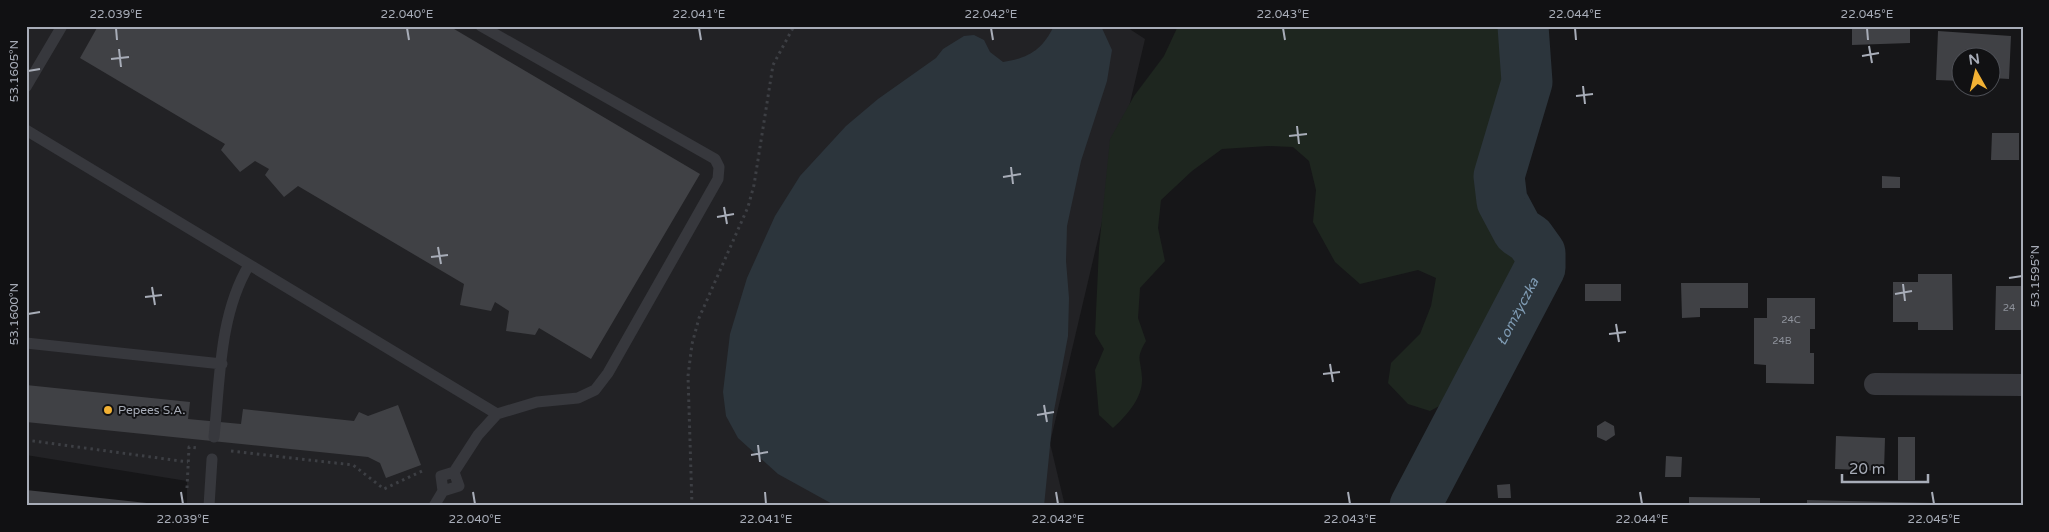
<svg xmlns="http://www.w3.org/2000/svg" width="2049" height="532" font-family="'Varela Round',sans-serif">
<rect width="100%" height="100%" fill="#161618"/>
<path fill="#222225" d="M26,26H1125L1145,39L1050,443L1065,506H187V481L26,455Z"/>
<path fill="#1e261f" d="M1178,26H1514L1517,79L1496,146L1488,187L1498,212L1529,256L1531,265L1526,282L1462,394L1430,411L1408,404L1388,383L1391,363L1420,334L1431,306L1436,278L1418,270L1360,284L1335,262L1313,222L1316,190L1309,161L1293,147L1268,146L1222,149L1192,171L1161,200L1158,228L1165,261L1140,288L1138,318L1146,341C1135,360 1141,358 1142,378C1143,398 1126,416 1113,428L1099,415L1095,370L1104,349L1095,334L1099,248L1110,139L1134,96L1164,56Z"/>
<path fill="#2c353c" d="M1054,26H1101L1112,50L1107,81L1081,161L1067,226L1066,261L1069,298L1068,336L1053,416L1044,506H836L778,474L738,438L726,416L723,392L730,334L747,278L775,216L800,176L846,126L878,99L936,58L943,49L964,36L974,35L984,40L990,52L1003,62C1029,58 1042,50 1054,26Z"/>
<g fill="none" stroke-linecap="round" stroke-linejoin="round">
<path stroke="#2c353c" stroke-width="51" id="s1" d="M1415,506L1540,268V253L1530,239L1518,231L1502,201L1499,176L1527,82L1523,26"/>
</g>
<path fill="#404145" d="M98,26H449L700,174L591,359L539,328L535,335L506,331L509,311L495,302L491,311L460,305L464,284L298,186L284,197L265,175L269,169L255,161L240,172L221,150L225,144L80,58Z
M1852,26H1910V43L1852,45Z
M1938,31L2011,36L2009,79L1992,78V58H1962V81L1936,80Z
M1992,133H2019V160H1991Z
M1882,176L1900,177V188H1882Z
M1918,274H1952L1953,330H1918V322H1893V282H1918Z
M1681,283H1748V308H1700V317L1682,318Z
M1585,284H1621V301H1585Z
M1996,286H2023V330H1995Z
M1767,298H1815V329H1810V353H1814V384L1766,383V365L1754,364V318H1767Z
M26,385L190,402L188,419L241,424L243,409L354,421L359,412L368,416L398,405L421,465L386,478L380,463L368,457L26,422Z
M1605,421L1614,426L1615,435L1606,441L1597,437V426Z
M1836,436L1885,438L1884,471L1835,469Z
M1898,437H1915V480H1898Z
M1666,456L1682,457L1681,477H1665Z
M1510,484L1511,498H1498L1497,485Z
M26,490L156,504V506H26Z
M1689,497L1760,498V506H1689Z
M1807,500L1934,503V506H1807Z"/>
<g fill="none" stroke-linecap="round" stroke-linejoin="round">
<path stroke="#3d3f44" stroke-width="3" stroke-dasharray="2.5 4" stroke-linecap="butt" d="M26,440L188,462
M231,451L353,465L384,489L422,471
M187,488L189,447L197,448
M692,506L688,376L692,344L699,318L748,207L754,185L773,65L794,26"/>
<path stroke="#37383d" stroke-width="11" d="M26,87L62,26
M26,130L497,414
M26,343L222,364
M214,437C220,380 219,315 249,265
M443,491L459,486L454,472
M209,506L212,459
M434,506L443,491L441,476L454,472L478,435L497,414L537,402L578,398L595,390L608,373L718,179L719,167L715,159L481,26"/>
<path stroke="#37383d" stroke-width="22" d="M1875,384L2023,385"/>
</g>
<path fill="none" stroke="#a8adb8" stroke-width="2" d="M116,28L117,40M407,28L409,40M699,28L701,40M991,28L993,40M1283,28L1285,40M1575,28L1576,40M1867,28L1868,40M1869,46L1872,63M119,49L121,67M1862,56L1879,53M111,59L129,57M28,71L40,69M1583,86L1585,104M1576,96L1593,94M1297,126L1299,144M1289,136L1307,134M1011,167L1013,184M1003,177L1021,174M724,207L727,224M717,217L734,214M438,247L441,264M431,257L448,255M2009,278L2022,276M1903,284L1905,301M152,287L155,305M1895,294L1912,291M145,297L162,295M28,314L40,312M1616,324L1619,342M1609,334L1626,332M1330,364L1333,382M1323,374L1340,372M1044,405L1047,422M1037,415L1054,412M758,445L760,462M751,455L768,452M181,492L183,504M473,492L475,504M765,492L766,504M1056,492L1058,504M1348,492L1350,504M1640,492L1642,504M1932,492L1934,504"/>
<circle fill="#f2b134" stroke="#111113" stroke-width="2" cx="108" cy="410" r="5"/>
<g text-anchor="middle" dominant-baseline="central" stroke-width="4" stroke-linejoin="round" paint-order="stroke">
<g font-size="10" fill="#8e929b">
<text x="2009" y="308">24</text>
<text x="1791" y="320">24C</text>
<text x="1782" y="341">24B</text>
</g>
<g font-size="12" fill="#a8adb8" stroke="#111113" text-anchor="start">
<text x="118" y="410">Pepees S.A.</text>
</g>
<g font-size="14" font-style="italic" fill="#7f9bb3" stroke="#111113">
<text stroke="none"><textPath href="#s1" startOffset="220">Łomżyczka</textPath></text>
</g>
</g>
<rect width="2049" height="532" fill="none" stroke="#111113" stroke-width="55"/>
<g transform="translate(1976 72) rotate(352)"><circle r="24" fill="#111113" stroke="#4d4f55"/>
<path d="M0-4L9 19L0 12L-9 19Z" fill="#f2b134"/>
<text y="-8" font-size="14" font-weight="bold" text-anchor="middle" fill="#a8adb8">N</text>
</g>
<path d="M1842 474v8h86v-8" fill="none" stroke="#a8adb8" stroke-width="2.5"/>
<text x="1849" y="474" font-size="15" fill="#a8adb8" stroke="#111113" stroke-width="4" paint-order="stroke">20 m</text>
<rect x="28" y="28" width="1994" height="476" fill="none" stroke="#a8adb8" stroke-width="2"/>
<g font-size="12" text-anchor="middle" fill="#a8adb8">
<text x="116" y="18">22.039°E</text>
<text x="407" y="18">22.040°E</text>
<text x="699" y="18">22.041°E</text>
<text x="991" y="18">22.042°E</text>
<text x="1283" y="18">22.043°E</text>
<text x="1575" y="18">22.044°E</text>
<text x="1867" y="18">22.045°E</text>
<text transform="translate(14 71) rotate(-90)" y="4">53.1605°N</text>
<text transform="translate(2035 276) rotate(-90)" y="4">53.1595°N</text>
<text transform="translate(14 314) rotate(-90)" y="4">53.1600°N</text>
<text x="183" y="523">22.039°E</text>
<text x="475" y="523">22.040°E</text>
<text x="766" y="523">22.041°E</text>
<text x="1058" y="523">22.042°E</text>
<text x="1350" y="523">22.043°E</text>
<text x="1642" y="523">22.044°E</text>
<text x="1934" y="523">22.045°E</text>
</g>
</svg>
